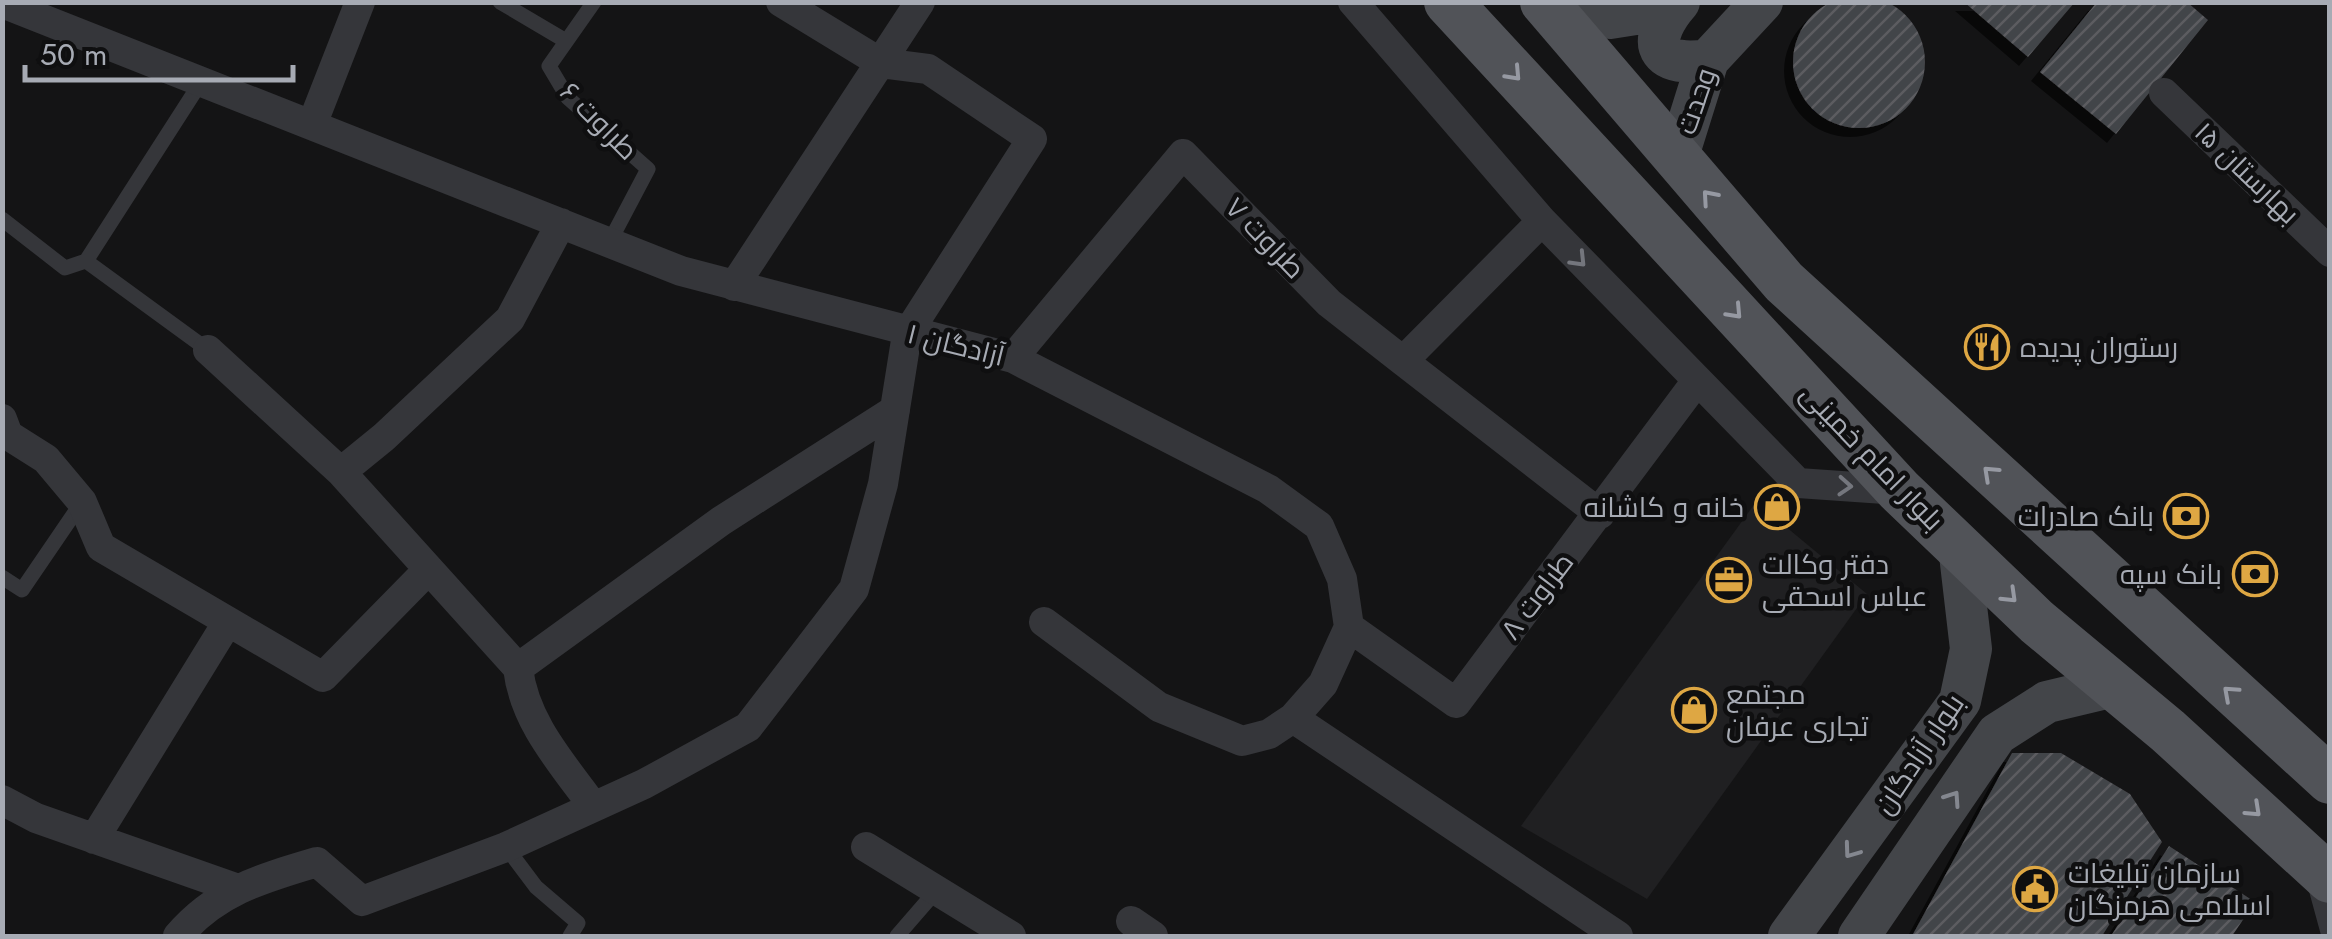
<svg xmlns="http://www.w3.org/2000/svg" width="2332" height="939" font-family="Jost,Cairo,sans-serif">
<defs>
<pattern id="building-hatch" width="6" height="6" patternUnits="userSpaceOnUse" patternTransform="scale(2.5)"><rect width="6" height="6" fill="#434448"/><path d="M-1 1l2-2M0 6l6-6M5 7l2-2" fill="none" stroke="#5b5c60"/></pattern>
<filter id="shadow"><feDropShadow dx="-9" dy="9" stdDeviation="0" flood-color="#0009"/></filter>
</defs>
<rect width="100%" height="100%" fill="#141415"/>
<path fill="#202022" d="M1756,502L1867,594L1647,899L1521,826Z"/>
<path fill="url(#building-hatch)" filter="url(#shadow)" d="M1793 62a66 66 0 1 1 132 0a66 66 0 1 1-132 0Z
M1964,2H2075L2028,57Z
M2097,2H2187L2208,20L2116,134L2040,72Z
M2012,753H2061L2130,794L2162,842L2102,936H1912Z
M2169,846L2255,902L2232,936H2111Z"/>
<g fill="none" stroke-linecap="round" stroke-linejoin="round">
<path stroke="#35363a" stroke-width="15" d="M500,2L566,41
M594,2L549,66L568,98L648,169L609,243
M2,219L65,268L86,261L201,82
M86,261L208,350
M2,577L22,590L82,502
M506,847L536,887L578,923L570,936
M2314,881L2329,936
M897,936L936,891"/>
<path stroke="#35363a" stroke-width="30" d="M1353,2L1542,221L1798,483L1899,490
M2,3L681,271L1013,358L1268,489L1319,526L1342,579L1349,627L1323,684L1293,718L1618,936
M2164,93L2330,252
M313,122L360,2
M561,223L510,319L384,437L341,472L518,668C524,722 562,763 593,806
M734,286L920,2
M208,350L341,472
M1013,358L1183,154L1329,303L1403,361L1542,221
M1403,361L1600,514
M2,419L8,435L46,459L82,502L101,547L323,677L428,570
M1044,622L1159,707L1242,741L1269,734L1293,718
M1349,627L1456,703L1696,382
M518,668L721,521L895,410
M2,800L36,818L235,888
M94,839L227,623
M866,847L1011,936
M1131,921L1153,936
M178,936C216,891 263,878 317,862L362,901L506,847L644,784L748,727L854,589L883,484L907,334L1032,139L928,69L881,63L781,2"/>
<path stroke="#434549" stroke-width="42" d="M1557,2L1610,18L1674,8L1679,2
M1674,8C1644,48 1661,67 1708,60
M1677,159L1708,60L1762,2
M1789,936L1960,701L1971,649L1959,546
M1859,936L1997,734L2047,702L2114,686"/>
<path stroke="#515358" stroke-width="48" d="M1448,2L1899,490L2037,622L2168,731L2330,879
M1544,2L1784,282L2330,780"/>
</g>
<defs><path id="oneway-chevron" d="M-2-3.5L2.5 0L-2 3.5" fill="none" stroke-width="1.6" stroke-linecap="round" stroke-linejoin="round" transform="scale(2.5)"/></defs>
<g stroke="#9699a2">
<use href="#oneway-chevron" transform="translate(1514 74) rotate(47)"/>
<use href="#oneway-chevron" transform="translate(1709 197) rotate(-131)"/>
<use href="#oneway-chevron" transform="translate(1735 312) rotate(47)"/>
<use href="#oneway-chevron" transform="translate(1990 473) rotate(-137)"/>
<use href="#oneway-chevron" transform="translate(2010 596) rotate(44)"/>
<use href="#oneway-chevron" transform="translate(2230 693) rotate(-138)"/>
<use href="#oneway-chevron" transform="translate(2254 810) rotate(43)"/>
</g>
<g stroke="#74767d">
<use href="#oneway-chevron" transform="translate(1579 260) rotate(46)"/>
<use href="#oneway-chevron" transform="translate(1845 486) rotate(4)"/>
</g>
<g stroke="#84878f">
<use href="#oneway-chevron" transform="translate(1953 798) rotate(-56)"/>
<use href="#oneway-chevron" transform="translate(1851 851) rotate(126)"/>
</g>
<defs>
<symbol id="restaurant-ring" viewBox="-11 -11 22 22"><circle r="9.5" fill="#0f0f10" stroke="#dea743" stroke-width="1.5"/><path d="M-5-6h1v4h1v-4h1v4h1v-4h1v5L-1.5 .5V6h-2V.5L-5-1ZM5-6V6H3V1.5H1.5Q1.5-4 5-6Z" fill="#dea743"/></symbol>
<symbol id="shop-ring" viewBox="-11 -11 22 22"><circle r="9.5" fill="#0f0f10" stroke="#dea743" stroke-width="1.5"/><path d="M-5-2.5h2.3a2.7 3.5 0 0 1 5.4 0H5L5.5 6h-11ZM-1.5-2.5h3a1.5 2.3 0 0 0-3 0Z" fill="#dea743"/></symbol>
<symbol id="bank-ring" viewBox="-11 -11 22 22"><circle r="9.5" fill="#0f0f10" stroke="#dea743" stroke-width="1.5"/><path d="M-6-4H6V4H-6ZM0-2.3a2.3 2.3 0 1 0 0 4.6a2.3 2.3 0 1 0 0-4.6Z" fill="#dea743"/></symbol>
<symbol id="office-ring" viewBox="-11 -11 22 22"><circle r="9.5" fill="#0f0f10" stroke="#dea743" stroke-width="1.5"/><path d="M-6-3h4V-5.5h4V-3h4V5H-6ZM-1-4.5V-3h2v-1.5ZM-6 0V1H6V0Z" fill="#dea743"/></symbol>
<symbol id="civic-ring" viewBox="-11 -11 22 22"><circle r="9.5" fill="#0f0f10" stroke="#dea743" stroke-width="1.5"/><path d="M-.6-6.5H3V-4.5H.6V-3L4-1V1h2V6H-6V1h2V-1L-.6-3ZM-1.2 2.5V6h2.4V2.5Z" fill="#dea743"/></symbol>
</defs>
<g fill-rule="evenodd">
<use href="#restaurant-ring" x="1962" y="322" width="50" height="50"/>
<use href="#shop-ring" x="1752" y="482" width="50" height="50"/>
<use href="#bank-ring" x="2161" y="491" width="50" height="50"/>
<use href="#bank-ring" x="2230" y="549" width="50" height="50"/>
<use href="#office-ring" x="1704" y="555" width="50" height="50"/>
<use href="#shop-ring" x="1669" y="685" width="50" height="50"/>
<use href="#civic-ring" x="2010" y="864" width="50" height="50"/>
</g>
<g text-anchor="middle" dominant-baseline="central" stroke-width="9" stroke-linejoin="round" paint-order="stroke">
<g font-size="28" fill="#a7abb4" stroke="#0f0f10">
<text transform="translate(1696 101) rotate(-71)">وحدت</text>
<text transform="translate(599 121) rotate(45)">طراوت ۶</text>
<text transform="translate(2247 173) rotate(44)">بهارستان ۱۵</text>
<text transform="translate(1265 238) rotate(46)">طراوت ۷</text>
<text transform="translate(956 345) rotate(14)">آزادگان ۱</text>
<text transform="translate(1872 457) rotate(46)">بلوار امام خمینی</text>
<text transform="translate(1537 596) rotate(-53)">طراوت ۸</text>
<text transform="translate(1919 754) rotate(-56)">بلوار آزادگان</text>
</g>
<g font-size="28" fill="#a7abb4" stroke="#0f0f10" text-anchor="start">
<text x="2020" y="347">رستوران پدیده</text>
<text x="1744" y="507" text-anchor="end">خانه و کاشانه</text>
<text x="2154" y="516" text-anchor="end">بانک صادرات</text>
<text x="1762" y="564">دفتر وکالت<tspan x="1762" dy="32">عباس اسحقی</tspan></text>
<text x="2222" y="574" text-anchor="end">بانک سپه</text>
<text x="1726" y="694">مجتمع<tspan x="1726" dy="32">تجاری عرفان</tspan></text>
<text x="2068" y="873">سازمان تبلیغات<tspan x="2068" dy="32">اسلامی هرمزگان</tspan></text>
</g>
</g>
<rect width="2332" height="939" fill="none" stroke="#a7abb4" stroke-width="10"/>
<path d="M25 65v15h268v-15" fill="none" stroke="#a7abb4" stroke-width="5"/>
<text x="40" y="65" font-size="30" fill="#a7abb4" stroke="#0f0f10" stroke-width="8" paint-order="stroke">50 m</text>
</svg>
